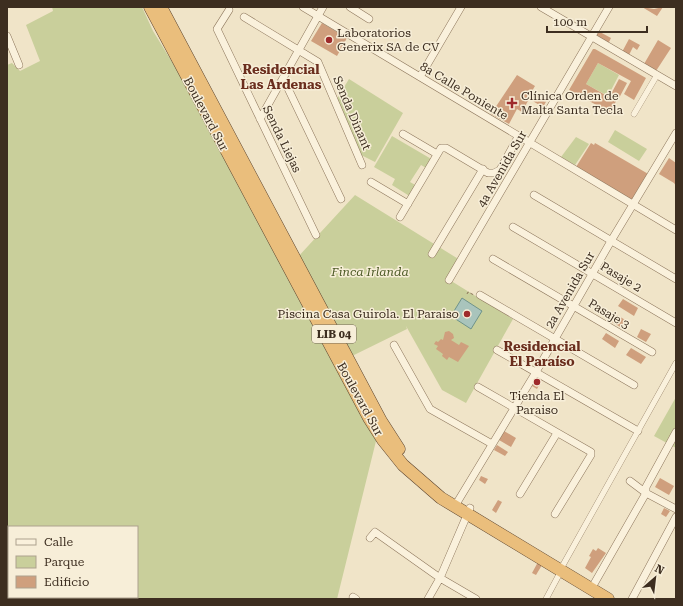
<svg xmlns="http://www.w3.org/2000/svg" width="683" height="606" font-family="'Roboto Serif',serif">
<rect width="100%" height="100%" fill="#f0e4c8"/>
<path fill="#c9cf9b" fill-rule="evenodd" d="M52,7H142L153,31L177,70L377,437L337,599H7V65L12,63L20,71L40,61L26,25L53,11ZM9,527H137V597H9Z
M598,63L619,75L608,96L586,84Z
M349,79L403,113L375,162L359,154L335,102Z
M615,130L647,149L639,161L608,142Z
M392,136L433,160L428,169L421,165L410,182L417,186L411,197L392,185L395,179L374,167Z
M576,137L589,144L575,165L561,157Z
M355,195L460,260L448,279L513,319L466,403L442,390L406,326L407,329L352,356L297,258Z
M676,397V448L654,436Z"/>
<path fill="#a9c4bc" stroke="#6f938a" d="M462,298L482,311L471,329L451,316Z"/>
<path fill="#cf9f7d" d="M642,7L654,9L663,7L657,16Z
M322,23L347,38L337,56L311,41Z
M598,31L611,38L608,44L595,36Z
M629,39L640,45L637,50L633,47L629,55L622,52Z
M658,40L671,48L656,71L644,64Z
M593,49H595L646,78L634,100L624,94L631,81L598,63L586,84L616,101L611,113L569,90Z
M517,75L535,86L532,91L547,100L543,107L529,99L522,112L517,109L509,124L491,114Z
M619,79L627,83L618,100L610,96Z
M591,143L594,145L595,143L650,175L634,202L576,167Z
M669,158L676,163V186L674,183L659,174Z
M623,299L638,308L634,316L618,306Z
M617,315L627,321L622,328L612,322Z
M641,329L651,334L646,342L637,337Z
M449,331L453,334L454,338L451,340L459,345L461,342L469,346L458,362L449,357L447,360L442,356L443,354L436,349L438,346L434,344L436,341L438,342L441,339L443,340L445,332Z
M606,333L619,341L615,348L602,339Z
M631,348L646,357L641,364L626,355Z
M538,375L543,378L537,389L532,386Z
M504,431L516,438L511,447L499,440Z
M497,445L508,452L505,456L494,450Z
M481,476L488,479L485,484L479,480Z
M660,478L674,486L669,495L655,487Z
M498,500L502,502L496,513L492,510Z
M664,508L670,511L666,517L661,514Z
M598,548L606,553L592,573L585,568L591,557L589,556L593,549L596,551Z
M538,562L542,565L536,575L532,573Z"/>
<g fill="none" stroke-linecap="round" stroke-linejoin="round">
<defs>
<path id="pedestrian" d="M634,114L657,75
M563,565L676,363
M546,599L561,571"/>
<path id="minor" d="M303,7L676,230
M350,7L369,19
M541,7L676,86
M229,10L217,29L316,235
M244,17L318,62L362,165
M7,36L19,65
M420,77L461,7
M283,78L341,199
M260,119L323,7
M403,134L437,154
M371,182L408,204
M534,195L676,279
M400,217L441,148H446L488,173H494L500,170L518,137
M513,227L676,323
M432,254L483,169
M493,259L652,352
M449,280L609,7
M480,295L634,385
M394,345L430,409L492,444
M497,350L638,431
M478,387L591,452V455L555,514
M630,481L646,493L676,509
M520,494L557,433
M458,501L536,372L611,241L676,133
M370,538L375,532L440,578L476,599
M594,584L646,493V487L676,432
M353,597L356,599
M428,599L440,578L470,508
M632,599L676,517"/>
<path id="trunk" d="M150,7L369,418L383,440L403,465L441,498L608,599
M161,7L381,421L399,449"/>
</defs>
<use href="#pedestrian" stroke="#8d765c" stroke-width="6"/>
<use href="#minor" stroke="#8d765c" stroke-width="8"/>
<use href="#trunk" stroke="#5b4430" stroke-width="13"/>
<path stroke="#8d765c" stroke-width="1" stroke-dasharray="3 2" stroke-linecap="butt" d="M467,294L468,292L474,295"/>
<use href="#pedestrian" stroke="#faf1dc" stroke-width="5.5"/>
<use href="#minor" stroke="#faf1dc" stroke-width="7"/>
<use href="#trunk" stroke="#eabe7c" stroke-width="12"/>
</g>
<g fill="#9e2a2b" stroke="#f7eed8" stroke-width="1.5">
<circle cx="329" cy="40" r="4"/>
<path d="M510 97h4v4h4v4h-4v4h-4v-4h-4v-4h4z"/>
<circle cx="467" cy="314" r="4"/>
<circle cx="537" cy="382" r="4"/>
</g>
<g text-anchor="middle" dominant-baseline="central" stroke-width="3" stroke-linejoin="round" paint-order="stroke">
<rect fill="#f7eed8" stroke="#756857" stroke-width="1" x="312" y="325" width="44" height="18" rx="3"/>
<g font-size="11" font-weight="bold" fill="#3d2e20">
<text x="334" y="334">LIB 04</text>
</g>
<g font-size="12" fill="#3d2e20" stroke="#f7eed8" text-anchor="start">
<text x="337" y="33">Laboratorios<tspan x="337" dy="14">Generix SA de CV</tspan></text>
<text x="521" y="96">Clínica Orden de<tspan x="521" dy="14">Malta Santa Tecla</tspan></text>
<text x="459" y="314" text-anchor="end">Piscina Casa Guirola. El Paraiso</text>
<text x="537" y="396" text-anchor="middle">Tienda El<tspan x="537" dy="14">Paraiso</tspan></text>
</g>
<g font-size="12" fill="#3d2e20" stroke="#f7eed8">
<text transform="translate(464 91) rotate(31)">8a Calle Poniente</text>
<text transform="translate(352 113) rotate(67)">Senda Dinant</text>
<text transform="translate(206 114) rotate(62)">Boulevard Sur</text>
<text transform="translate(282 139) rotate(64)">Senda Liejas</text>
<text transform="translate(502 169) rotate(-60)">4a Avenida Sur</text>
<text transform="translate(621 277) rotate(31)">Pasaje 2</text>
<text transform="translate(570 290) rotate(-60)">2a Avenida Sur</text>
<text transform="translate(609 314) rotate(31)">Pasaje 3</text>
<text transform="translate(360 399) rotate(61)">Boulevard Sur</text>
</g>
<g font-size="12" font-style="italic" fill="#4d5a26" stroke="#f7eed8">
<text x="370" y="272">Finca Irlanda</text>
</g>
<g font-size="13" font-weight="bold" fill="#6b2e1e" stroke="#f7eed8">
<text x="281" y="69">Residencial<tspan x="281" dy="15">Las Ardenas</tspan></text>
<text x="542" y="346">Residencial<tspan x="542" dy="15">El Paraíso</tspan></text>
</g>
</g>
<rect width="683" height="606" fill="none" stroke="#3d2e20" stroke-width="16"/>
<rect x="8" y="526" width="130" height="72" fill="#f7eed8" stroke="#ada18e"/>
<rect x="16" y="539" width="20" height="6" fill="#faf1dc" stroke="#ada18e"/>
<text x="44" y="546" font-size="12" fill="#3d2e20">Calle</text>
<rect x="16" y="556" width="20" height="12" fill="#c9cf9b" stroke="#ada18e"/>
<text x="44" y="566" font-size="12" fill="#3d2e20">Parque</text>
<rect x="16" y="576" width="20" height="12" fill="#cf9f7d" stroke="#ada18e"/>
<text x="44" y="586" font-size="12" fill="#3d2e20">Edificio</text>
<g transform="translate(655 578) rotate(28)" stroke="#f7eed8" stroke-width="3" paint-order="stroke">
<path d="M0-3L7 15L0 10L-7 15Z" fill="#3d2e20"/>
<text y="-6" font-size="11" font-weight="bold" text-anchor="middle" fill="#3d2e20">N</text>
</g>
<path d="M547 26v6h100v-6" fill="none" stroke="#3d2e20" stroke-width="2"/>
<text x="553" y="26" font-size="12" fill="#3d2e20" stroke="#f7eed8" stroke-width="3" paint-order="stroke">100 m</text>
</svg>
